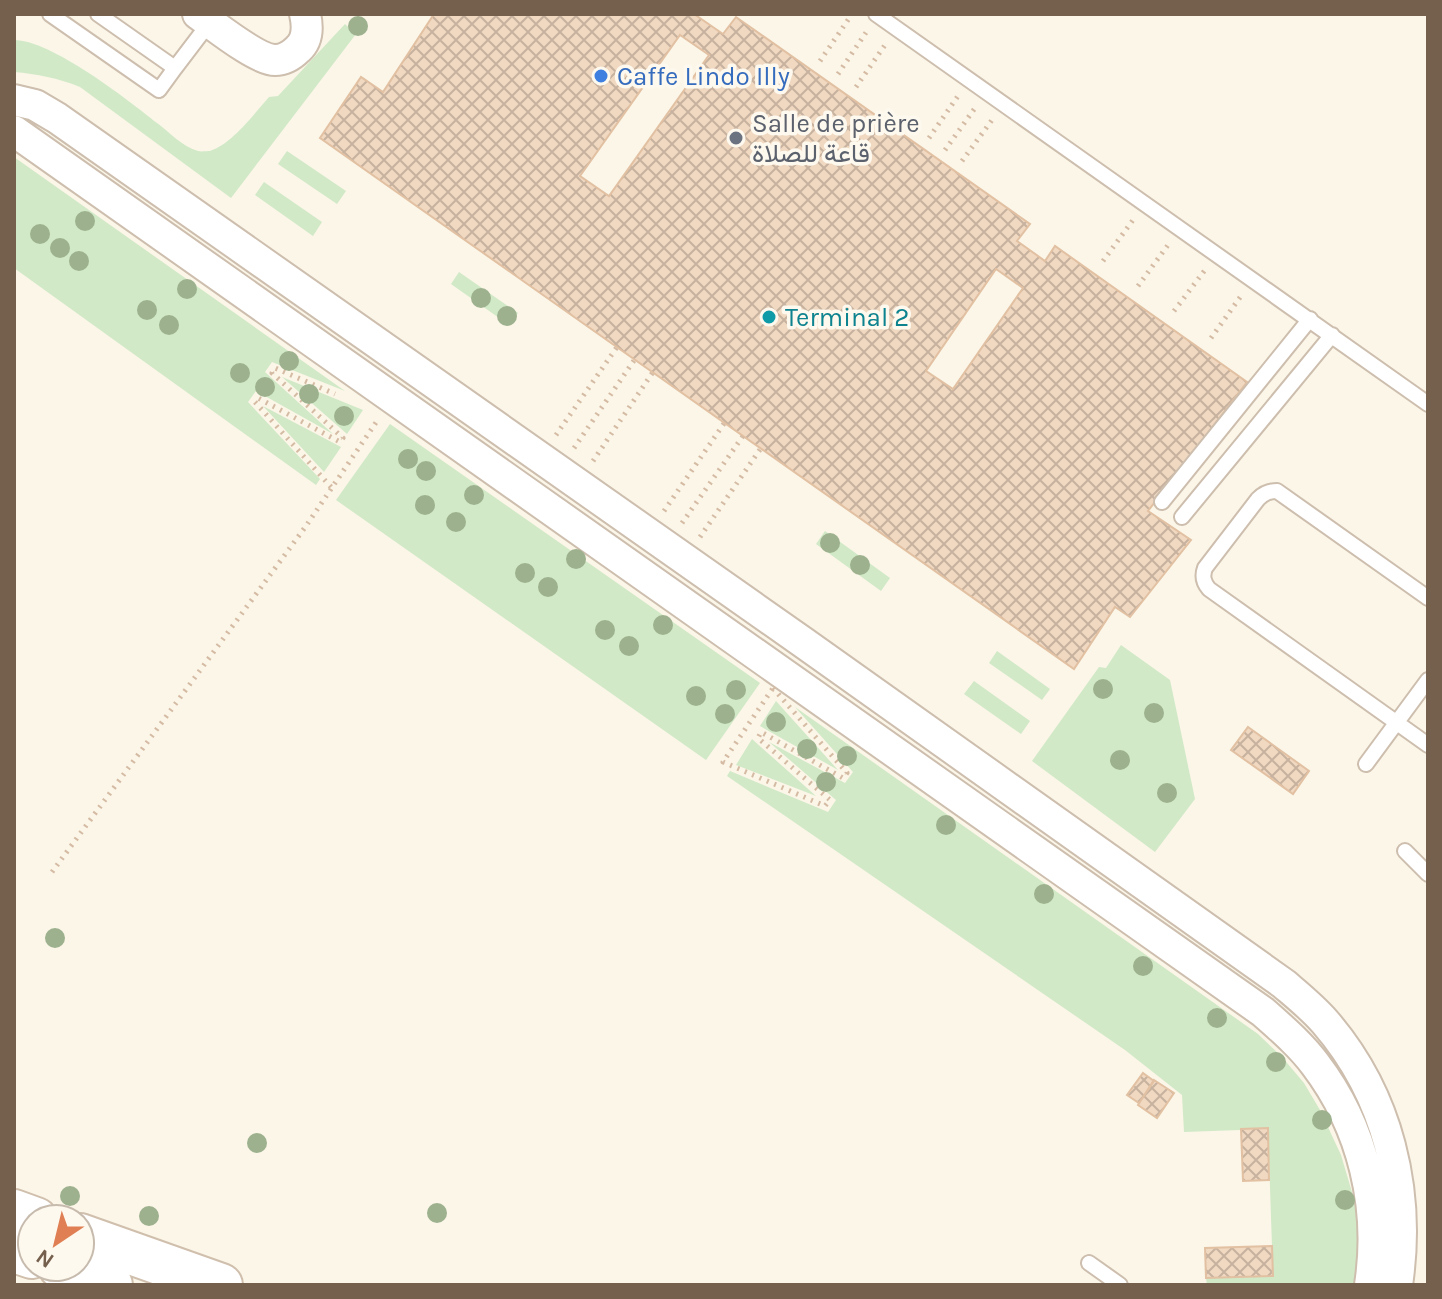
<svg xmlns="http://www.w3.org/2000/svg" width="1442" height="1299" font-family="Karla,Vazirmatn,sans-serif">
<defs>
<pattern id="building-cross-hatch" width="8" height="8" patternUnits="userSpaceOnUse" patternTransform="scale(2)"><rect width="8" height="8" fill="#f0d8c1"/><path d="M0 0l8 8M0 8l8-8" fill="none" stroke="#c7b29f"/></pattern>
</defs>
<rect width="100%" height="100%" fill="#fbf6e8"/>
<path fill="#d1e9c7" d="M345,24L356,34L231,198L80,87C58,78 37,74 14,72V40C51,40 127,99 157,123C169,132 183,147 198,151C201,152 207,151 210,151C232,144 254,114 269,97L278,96Z
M287,151L346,191L337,204L278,164Z
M14,157L345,391L272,362L265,372L333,434L256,391L248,402L320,479L316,485L14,268Z
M264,182L322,222L313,236L255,195Z
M459,272L518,313L509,325L451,284Z
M282,377L363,410L347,434Z
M263,406L341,447L324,472Z
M390,424L760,683L706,760L336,500Z
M825,531L890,578L881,591L816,544Z
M1121,645L1170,680L1195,799L1155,852L1032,761L1099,667L1106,668Z
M997,651L1050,689L1042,700L989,663Z
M974,681L1030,721L1021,734L964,694Z
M776,701L838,770L760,726Z
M795,707L1258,1034L1282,1057L1304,1083L1320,1110L1341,1155L1357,1209L1360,1260L1359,1285H1207L1206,1278L1273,1276L1268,1129L1184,1132L1182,1095L1125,1050L727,776L730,771L828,812L836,800L769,742L845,783L853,772Z
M752,739L816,796L736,765Z"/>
<path fill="url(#building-cross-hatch)" stroke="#e2c0a2" stroke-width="2" fill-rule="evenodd" d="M434,14H694L723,34L736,17L1030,224L1017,241L1045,261L1055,246L1247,382L1148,511L1191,540L1130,617L1115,607L1074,669L320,138L361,77L383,92ZM680,35L709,55L609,196L580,176ZM996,269L1023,288L953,389L926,371Z
M1248,727L1309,771L1293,794L1231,750Z
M1143,1073L1154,1081L1139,1103L1127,1095Z
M1154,1080L1174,1093L1157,1118L1138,1105Z
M1268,1128L1269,1180L1243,1181L1241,1129Z
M1272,1246L1273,1276L1206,1278L1205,1248Z"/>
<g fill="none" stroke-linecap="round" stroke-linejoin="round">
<defs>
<path id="service" d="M50,14L159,90L175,68
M98,14L175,68L210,22
M876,14L1428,404
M1162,502L1310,319
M1182,517L1332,335
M1428,598L1277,491C1269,491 1264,493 1258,499L1205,568C1202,576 1203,582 1209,589L1428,745
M1366,764L1428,680
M1405,851L1428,874
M1089,1263L1120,1285"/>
<path id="minor" d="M198,14C214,25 257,60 275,60C284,60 292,55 298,49C308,40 308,27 305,14
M14,100L35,105L57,118L804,643L1284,984C1298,996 1313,1008 1325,1022C1388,1095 1411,1190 1397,1285
M14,131L1263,1012C1281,1028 1300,1044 1315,1064C1363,1127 1382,1207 1370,1285"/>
<path id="secondary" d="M14,1211L36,1219
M80,1235L221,1285
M14,1251L32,1257
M60,1267L111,1285"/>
</defs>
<use href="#service" stroke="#cdbeae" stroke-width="18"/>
<use href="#minor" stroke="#cdbeae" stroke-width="34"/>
<use href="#secondary" stroke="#d0bfac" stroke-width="46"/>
<path stroke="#d5bba4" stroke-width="5" stroke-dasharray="2 6" stroke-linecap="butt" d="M820,61L852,14
M838,74L869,28
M856,87L885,45
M929,138L960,93
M945,150L975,108
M962,161L992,120
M1103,261L1133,220
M1138,286L1168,245
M1174,311L1205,270
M1211,338L1241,296
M556,435L617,347
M574,448L635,359
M593,461L653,372
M331,487L255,402L258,398L340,442L343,438L272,373L275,368L335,394
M664,511L725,422
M682,523L743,436
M700,537L761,448
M773,688L847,773L843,778L761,732L758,738L830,800L825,806L723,762Z
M52,872L306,526L379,418"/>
<use href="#service" stroke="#fff" stroke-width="14"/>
<use href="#minor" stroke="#fff" stroke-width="30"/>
<use href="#secondary" stroke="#fff" stroke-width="42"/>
</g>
<g fill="#9db18e">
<circle cx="358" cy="26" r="10"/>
<circle cx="85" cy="221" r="10"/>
<circle cx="40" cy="234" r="10"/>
<circle cx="60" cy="248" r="10"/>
<circle cx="79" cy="261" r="10"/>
<circle cx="187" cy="289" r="10"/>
<circle cx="481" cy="298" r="10"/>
<circle cx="147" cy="310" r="10"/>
<circle cx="507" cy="316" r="10"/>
<circle cx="169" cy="325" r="10"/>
<circle cx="289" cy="361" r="10"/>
<circle cx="240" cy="373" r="10"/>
<circle cx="265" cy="387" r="10"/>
<circle cx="309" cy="394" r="10"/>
<circle cx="344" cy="416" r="10"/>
<circle cx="408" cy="459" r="10"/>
<circle cx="426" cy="471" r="10"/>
<circle cx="474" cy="495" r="10"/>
<circle cx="425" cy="505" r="10"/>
<circle cx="456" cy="522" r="10"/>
<circle cx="830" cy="543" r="10"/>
<circle cx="576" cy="559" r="10"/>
<circle cx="860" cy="565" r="10"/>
<circle cx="525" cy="573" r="10"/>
<circle cx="548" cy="587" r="10"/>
<circle cx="663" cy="625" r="10"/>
<circle cx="605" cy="630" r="10"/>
<circle cx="629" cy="646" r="10"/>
<circle cx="1103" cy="689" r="10"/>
<circle cx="736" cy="690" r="10"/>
<circle cx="696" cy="696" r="10"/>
<circle cx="1154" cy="713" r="10"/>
<circle cx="725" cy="714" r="10"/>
<circle cx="776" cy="722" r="10"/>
<circle cx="807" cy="749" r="10"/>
<circle cx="847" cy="756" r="10"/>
<circle cx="1120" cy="760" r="10"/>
<circle cx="826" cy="782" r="10"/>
<circle cx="1167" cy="793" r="10"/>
<circle cx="946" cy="825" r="10"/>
<circle cx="1044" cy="894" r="10"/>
<circle cx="55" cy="938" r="10"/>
<circle cx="1143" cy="966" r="10"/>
<circle cx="1217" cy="1018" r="10"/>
<circle cx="1276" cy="1062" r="10"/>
<circle cx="1322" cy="1120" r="10"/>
<circle cx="257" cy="1143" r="10"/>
<circle cx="70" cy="1196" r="10"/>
<circle cx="1345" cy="1200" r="10"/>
<circle cx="437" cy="1213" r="10"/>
<circle cx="149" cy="1216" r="10"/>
</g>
<circle fill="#3f7fe0" stroke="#fef9ee" stroke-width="3" cx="601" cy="76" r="8"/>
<circle fill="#6b7280" stroke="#fef9ee" stroke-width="3" cx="736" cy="138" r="8"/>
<circle fill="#0f9aa8" stroke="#fef9ee" stroke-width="3" cx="769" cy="317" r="8"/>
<g text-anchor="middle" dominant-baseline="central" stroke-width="7" stroke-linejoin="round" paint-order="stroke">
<g font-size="26" fill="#366cbe" stroke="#fef9ee" text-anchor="start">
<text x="617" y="76">Caffe Lindo Illy</text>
</g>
<g font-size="26" fill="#5b616d" stroke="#fef9ee" text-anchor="start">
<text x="752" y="123">Salle de prière<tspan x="752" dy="30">قاعة للصلاة</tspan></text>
</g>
<g font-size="26" fill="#0d838f" stroke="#fef9ee" text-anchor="start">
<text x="785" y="317">Terminal 2</text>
</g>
</g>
<rect width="1442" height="1299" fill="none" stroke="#755f4d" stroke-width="32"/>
<g transform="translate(56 1243) rotate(215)"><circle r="38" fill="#fef9ee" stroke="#c7bbae" stroke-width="2"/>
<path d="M0-6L14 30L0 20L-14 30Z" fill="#df7f53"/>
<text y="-12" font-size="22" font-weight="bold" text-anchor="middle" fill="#755f4d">N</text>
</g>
</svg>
